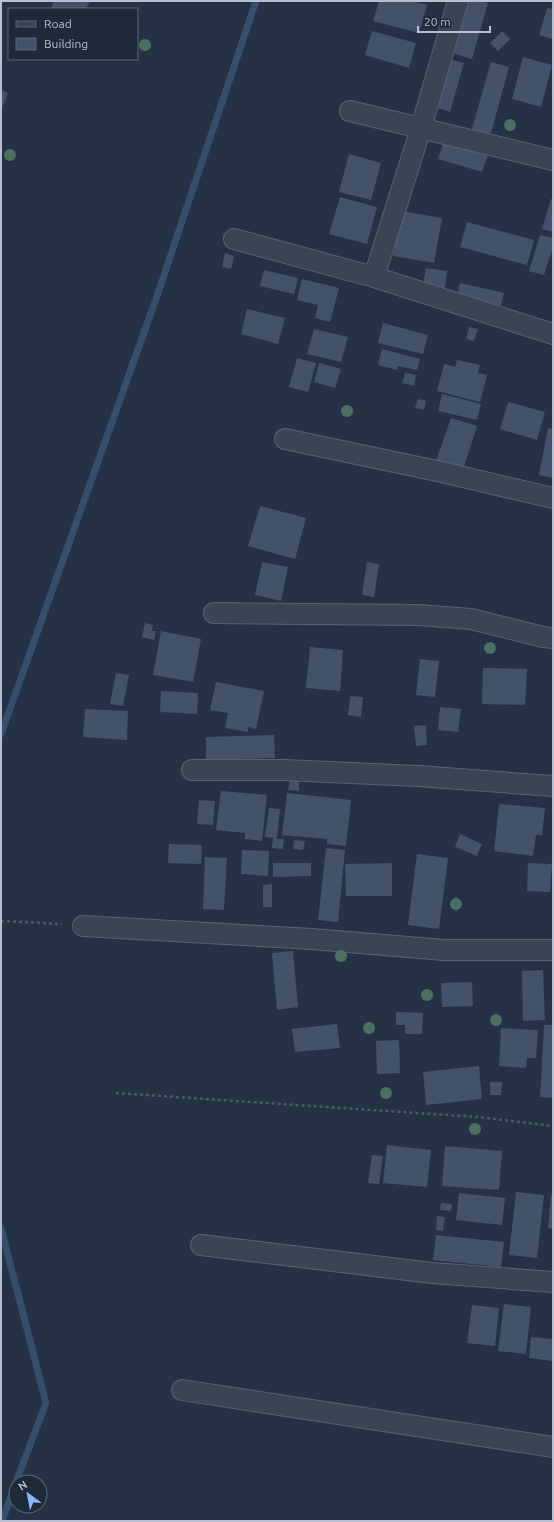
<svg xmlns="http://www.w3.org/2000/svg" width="554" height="1522" font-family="Ubuntu,sans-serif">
<rect width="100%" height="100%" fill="#253246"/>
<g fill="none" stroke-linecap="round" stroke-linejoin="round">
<path stroke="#374d6e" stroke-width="7" d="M1,734L157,296L256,1
M1,1228L46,1403L16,1482
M2,1521L16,1483"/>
</g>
<path fill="#435268" d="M54,1H90L86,9H51Z
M379,1H411L427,5L419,33L373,21Z
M460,1H479L488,3L472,59L446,51Z
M547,8L553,9V39L539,35Z
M372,31L416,43L409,68L365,55Z
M502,31L510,39L498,51L490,43Z
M523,57L552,65L541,107L512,99Z
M445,58L464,63L450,112L432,106Z
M491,62L509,67L490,137L471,132Z
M1,90L8,93L1,110Z
M444,141L488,155L482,172L438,159Z
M349,154L381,163L371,200L339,192Z
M340,197L377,207L367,244L329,234Z
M551,199H553V232L542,229Z
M401,211L442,218L434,263L393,256Z
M467,222L534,240L527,265L460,247Z
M540,235L553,238V247L544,275L529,271Z
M225,253L234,256L231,269L222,267Z
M426,268L447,271L445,289L423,285Z
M264,270L298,278L294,294L260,286Z
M302,279L339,288L330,322L315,318L318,305L297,300Z
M460,283L504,293L500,309L456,299Z
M247,309L285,318L278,344L241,334Z
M383,323L428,335L423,354L378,343Z
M469,327L478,329L474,341L466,339Z
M314,329L348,337L341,362L307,354Z
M382,349L420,359L417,370L398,366L397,370L378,365Z
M297,358L316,363L308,392L289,387Z
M457,360L480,365L478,373L487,375L480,402L437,391L444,364L455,367Z
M319,363L341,369L335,388L314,382Z
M405,373L416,375L414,386L402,383Z
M442,394L481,404L477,420L438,411Z
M418,399L426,401L424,410L415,408Z
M508,402L545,412L537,440L500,429Z
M451,418L477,426L463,470L436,461Z
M548,428L553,429V478L539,475Z
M260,506L306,518L295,559L248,546Z
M262,562L288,567L281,601L255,595Z
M367,562L379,564L374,597L362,595Z
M145,623L153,625L152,631H156L154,640L142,637Z
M161,631L201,639L193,682L153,675Z
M310,647L343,650L340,691L306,688Z
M420,659L439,661L435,697L416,695Z
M483,668L527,669L525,705L482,704Z
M116,673L129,675L123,706L110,704Z
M216,682L264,691L256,729L248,727V732L225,728L228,713L210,710Z
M161,691L198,693L197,714L160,712Z
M350,696L363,697L361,717L348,715Z
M440,707L461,709L458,732L438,730Z
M85,709L128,711L127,740L83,737Z
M426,725L427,745L416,746L414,726Z
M274,735L275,758L206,760V737Z
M290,780L299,781V791L288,790Z
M221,791L267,795L262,841L245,839V833L216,830Z
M287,793L351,800L346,846L327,844V839L282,835Z
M199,800L215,801L213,825L197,824Z
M499,804L545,808L542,835H536L533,856L494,851Z
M269,808L280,809L277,839H284L283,849L272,848L273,838L265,837Z
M460,834L482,844L477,856L455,847Z
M294,840L305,841L303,850L293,849Z
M169,844L202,845L201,864L168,863Z
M326,848L345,850L338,922L318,920Z
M242,850L269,851L268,876L241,874Z
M417,854L448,858L439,929L408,925Z
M205,857L227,858L224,910L203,909Z
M273,863H311V876L273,877Z
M392,863V896H346L345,864Z
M528,863L552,864L550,892L527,891Z
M272,884V907H263V885Z
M293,951L298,1007L277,1010L272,953Z
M543,970L545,1020L523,1021L522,971Z
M472,982L473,1006L442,1007L441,983Z
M396,1012L423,1013L422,1034H405V1025H396Z
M337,1024L340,1048L295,1052L292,1029Z
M544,1025H553V1098L540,1097Z
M501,1028L538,1030L536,1058H527L526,1068L499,1066Z
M399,1040L400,1073L377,1074L376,1041Z
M479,1066L482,1099L426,1105L423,1072Z
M490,1082H502L501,1095H490Z
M387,1145L431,1150L427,1187L383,1183Z
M445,1146L502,1151L499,1190L442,1186Z
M372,1155L383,1156L379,1184L368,1183Z
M516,1192L544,1195L537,1258L509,1255Z
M459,1193L505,1198L502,1225L456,1220Z
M551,1195H553V1229L548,1228Z
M441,1203L452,1204L451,1211L440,1210Z
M437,1216L445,1217L443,1231L436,1230Z
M436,1235L504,1242L501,1267L433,1260Z
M504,1304L531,1307L526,1354L498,1351Z
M472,1305L499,1308L495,1346L467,1343Z
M531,1337L553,1339V1361L529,1358Z"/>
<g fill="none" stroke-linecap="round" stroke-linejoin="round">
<defs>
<path id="street" d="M350,111L553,160
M234,239L374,277L553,334
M374,277L421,128L458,1
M285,439L442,472L553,498
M214,613L418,615L471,619L543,637L553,638
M192,770H284L418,776L553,786
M83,926L312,939L444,950H553
M201,1245L432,1273L553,1282
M182,1390L553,1447"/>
</defs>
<use href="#street" stroke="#586272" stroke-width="22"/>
<path stroke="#455f62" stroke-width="2.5" stroke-dasharray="3 3" stroke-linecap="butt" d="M1,921L62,924
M116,1093L478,1117L553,1126"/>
<use href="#street" stroke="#394555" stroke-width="20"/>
</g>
<g fill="#4c6f62">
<circle cx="145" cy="45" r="6"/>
<circle cx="510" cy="125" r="6"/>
<circle cx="10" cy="155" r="6"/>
<circle cx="347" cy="411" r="6"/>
<circle cx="490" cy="648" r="6"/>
<circle cx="456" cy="904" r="6"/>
<circle cx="341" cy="956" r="6"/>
<circle cx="427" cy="995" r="6"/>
<circle cx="496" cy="1020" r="6"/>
<circle cx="369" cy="1028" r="6"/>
<circle cx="386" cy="1093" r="6"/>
<circle cx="475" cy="1129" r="6"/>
</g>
<rect width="554" height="1522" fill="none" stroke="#b7c0ce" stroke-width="4"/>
<rect x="8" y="8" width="130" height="52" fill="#1e293a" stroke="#5b6575"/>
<rect x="16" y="21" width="20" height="6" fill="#394555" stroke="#5b6575"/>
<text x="44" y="28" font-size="12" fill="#b7c0ce">Road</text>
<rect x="16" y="38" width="20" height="12" fill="#435268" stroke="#5b6575"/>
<text x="44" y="48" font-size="12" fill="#b7c0ce">Building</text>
<g transform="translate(28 1494) rotate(328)"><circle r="19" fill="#1e293a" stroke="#5b6575"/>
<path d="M0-3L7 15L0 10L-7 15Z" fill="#8bb7ff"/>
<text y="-6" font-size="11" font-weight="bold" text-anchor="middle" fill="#b7c0ce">N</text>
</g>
<path d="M418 26v6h72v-6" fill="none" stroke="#b7c0ce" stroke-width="2"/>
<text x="424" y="26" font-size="12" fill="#b7c0ce" stroke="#1e293a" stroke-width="3" paint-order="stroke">20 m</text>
</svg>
